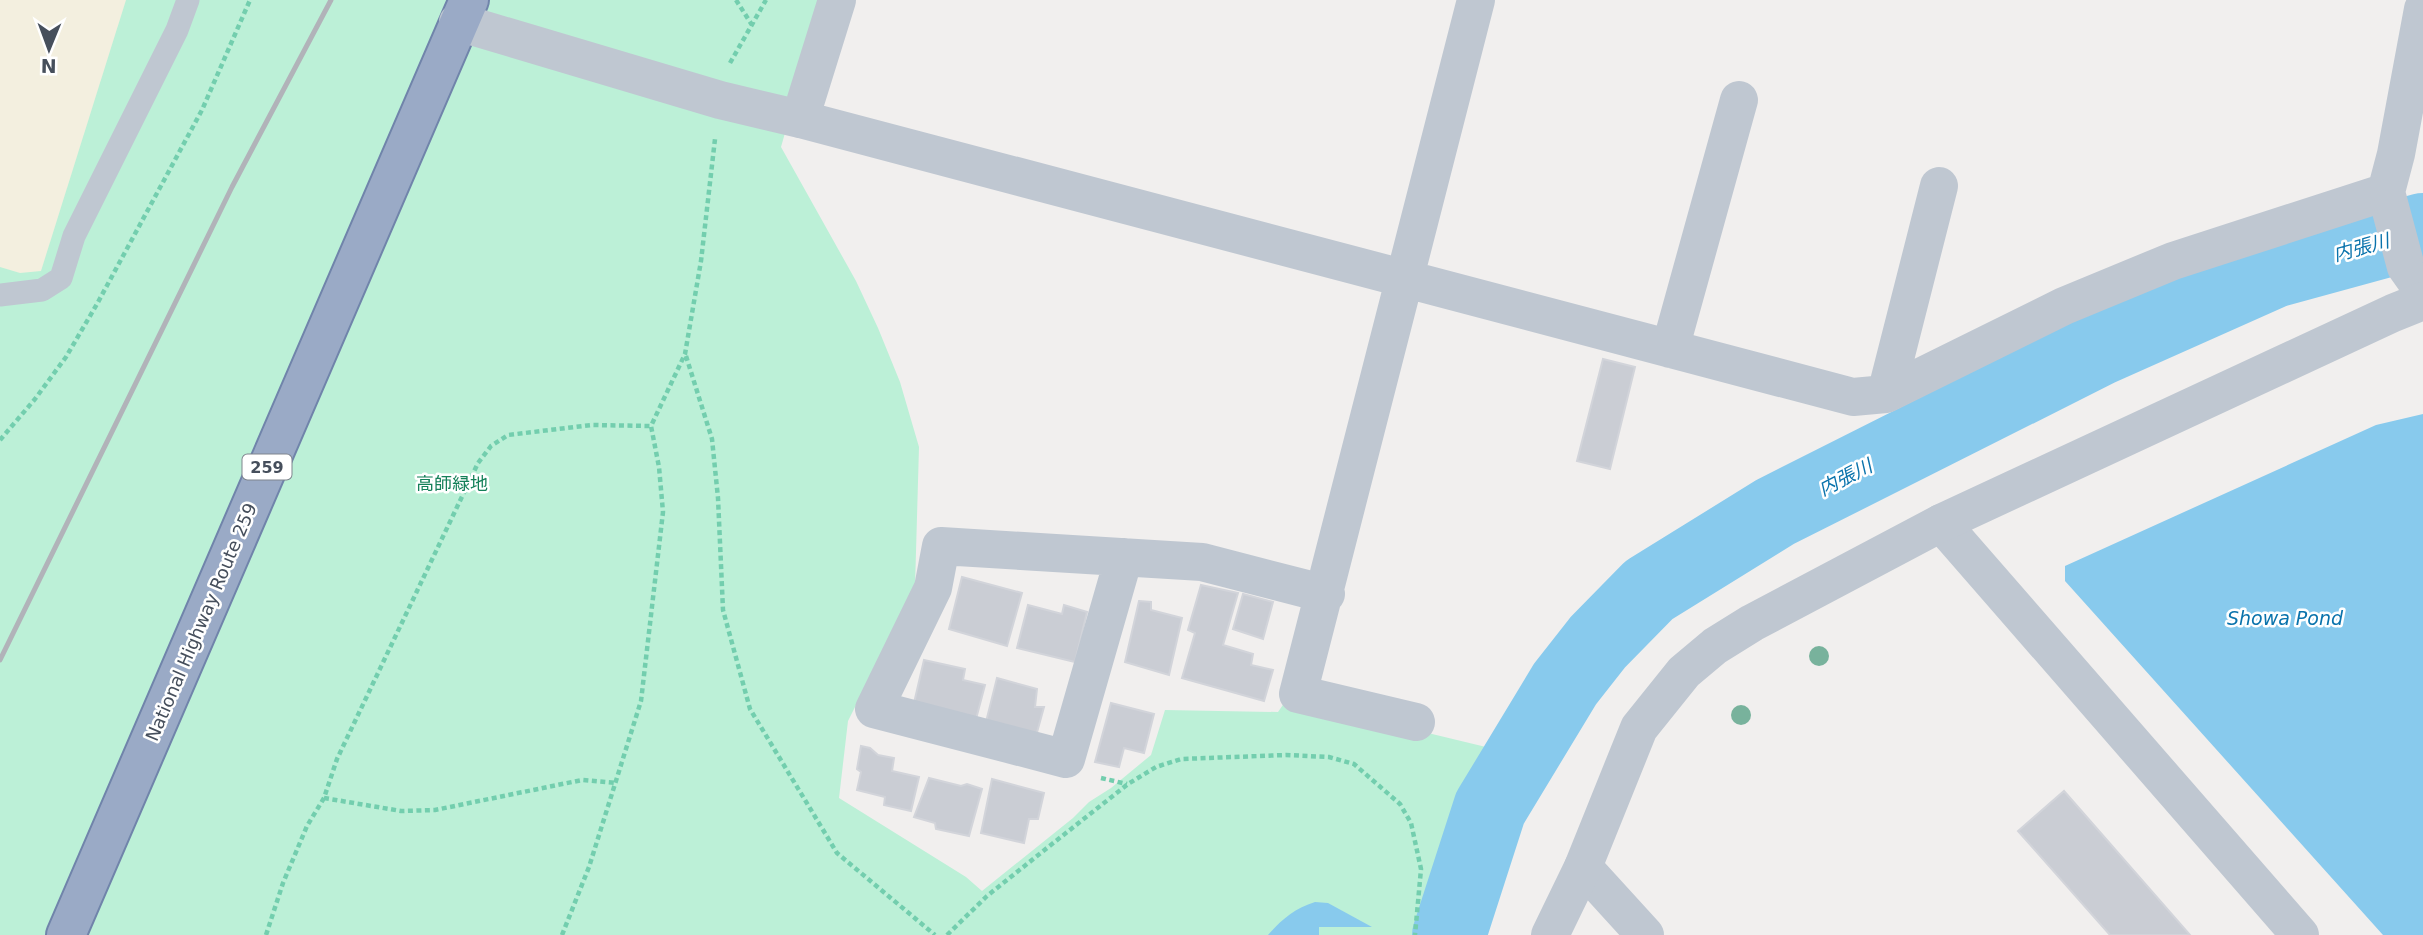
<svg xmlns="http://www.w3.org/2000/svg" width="2423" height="935" font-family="'DejaVu Sans','Noto Sans JP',sans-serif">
<rect width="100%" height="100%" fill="#f1efee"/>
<path fill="#bcf0d7" d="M0,0H823L781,147L856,281L878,328L900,382L919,447L915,587L848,721L839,798L966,877L982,891L1073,818L1089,802L1111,788L1151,755L1165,710L1278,712L1287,699L1486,747C1462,808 1448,871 1431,935H0Z"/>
<path fill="#f3efdf" d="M0,0H126L41,271L20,273L0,267Z"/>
<path fill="#88caed" d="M2423,414V935H2383L2065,581V566L2376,425Z
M1315,902L1328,903L1372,927H1319V935H1268C1281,920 1295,908 1315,902Z"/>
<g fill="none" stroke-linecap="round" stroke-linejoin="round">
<path stroke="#88caed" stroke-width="74" d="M1449,935L1490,808L1565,684L1598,642L1649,590L1775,512L2099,349L2274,271L2423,230"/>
</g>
<path fill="#cacdd4" stroke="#d2d4da" stroke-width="2" d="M1603,359L1635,367L1610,469L1577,461Z
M962,577L1022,593L1007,646L949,629Z
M1201,585L1238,593L1223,645L1253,654L1251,665L1273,670L1264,701L1182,678L1195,633L1188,630Z
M1243,594L1273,602L1263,639L1233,629Z
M1139,601L1151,602V610L1182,618L1169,675L1125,662Z
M1028,605L1062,614L1064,605L1087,612L1075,662L1017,648Z
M924,660L965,669L963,680L985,685L976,719L914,703Z
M997,678L1037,689L1035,707H1044L1036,736L986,722Z
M1111,703L1154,714L1144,753L1124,748L1119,767L1095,762Z
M861,746L870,748L878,755L894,758L892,771L919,777L911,811L884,805L885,797L857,790L861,772L857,769Z
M929,778L961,786L967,784L982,789L969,836L936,829L935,823L914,817Z
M992,779L1044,793L1038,819H1029L1024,843L981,833Z
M2064,791L2190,935H2110L2018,831Z"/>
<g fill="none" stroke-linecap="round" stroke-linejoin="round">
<defs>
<path id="trunk" d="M66,935L469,0"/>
</defs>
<use href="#trunk" stroke="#7084aa" stroke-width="42"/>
<path stroke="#73ceae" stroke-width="4.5" stroke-dasharray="5 3.5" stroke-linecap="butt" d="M736,0L752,25
M730,63L766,0
M686,356L712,439L718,498L723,610L750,709L837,853L935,935
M0,440L35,399L66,357L97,304L202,110L250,0
M1101,778L1127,784
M324,798L401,811L435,810L582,780L617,783
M266,935L283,883L307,826L324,798L337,759L478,463L491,446L508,435L592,425L651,426
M562,935L589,867L641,701L663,512L659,467L651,426L685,354L701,261L715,139
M947,935L987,896L1047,848L1128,784L1156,767L1181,759L1286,755L1329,757L1354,764L1400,804L1411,823L1421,869L1415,935"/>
<path stroke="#bfc7d1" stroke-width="23" d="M0,295L42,290L61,278L74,236L177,30L188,0"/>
<path stroke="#bfc7d1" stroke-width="38" d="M2423,9L2396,154L2386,192L2406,267L2423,291
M458,22L720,100L800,119L1853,397L1886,394L2064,306L2173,261L2386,192
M800,119L837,0
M1670,349L1739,100
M1886,394L1939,186
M1941,523L2300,935
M1124,557L1066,759L874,709L933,588L941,546L1202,562L1326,594
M1416,722L1298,694L1476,0
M1583,867L1645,935"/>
<path stroke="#bfc7d1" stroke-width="38" d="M1550,935L1583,867L1639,728L1684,672L1715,646L1752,623L1941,523L2393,313L2423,301"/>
<use href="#trunk" stroke="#9aaac6" stroke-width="38"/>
<path stroke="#b1b3b9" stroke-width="5" d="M0,660L232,187L331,0"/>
</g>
<g fill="#78b29c">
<circle cx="1819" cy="656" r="10"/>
<circle cx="1741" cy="715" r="10"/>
</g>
<g text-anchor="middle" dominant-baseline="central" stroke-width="5" stroke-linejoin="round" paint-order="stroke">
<rect fill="#fff" stroke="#7e848d" stroke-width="2" x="242.5" y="454.5" width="49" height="25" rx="5"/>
<g font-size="16" font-weight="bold" fill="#464f5c">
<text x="267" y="467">259</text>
</g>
<g font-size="18" fill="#158059" stroke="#fff">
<text x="452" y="483">高師緑地</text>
</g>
<g font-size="18" fill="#464f5c" stroke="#fff">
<text transform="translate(201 622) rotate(-67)">National Highway Route 259</text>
</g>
<g font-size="19" font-style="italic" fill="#0a73ac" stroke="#fff">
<text transform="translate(2361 247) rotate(-15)">内張川</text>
<text transform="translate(1845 477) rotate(-27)">内張川</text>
<text x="2285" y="618">Showa Pond</text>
</g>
</g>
<g transform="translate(49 49) rotate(181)" stroke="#ffffff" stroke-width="5" paint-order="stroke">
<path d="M0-5L12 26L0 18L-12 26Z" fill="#464f5c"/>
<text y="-10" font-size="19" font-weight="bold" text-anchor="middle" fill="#464f5c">N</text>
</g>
</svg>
